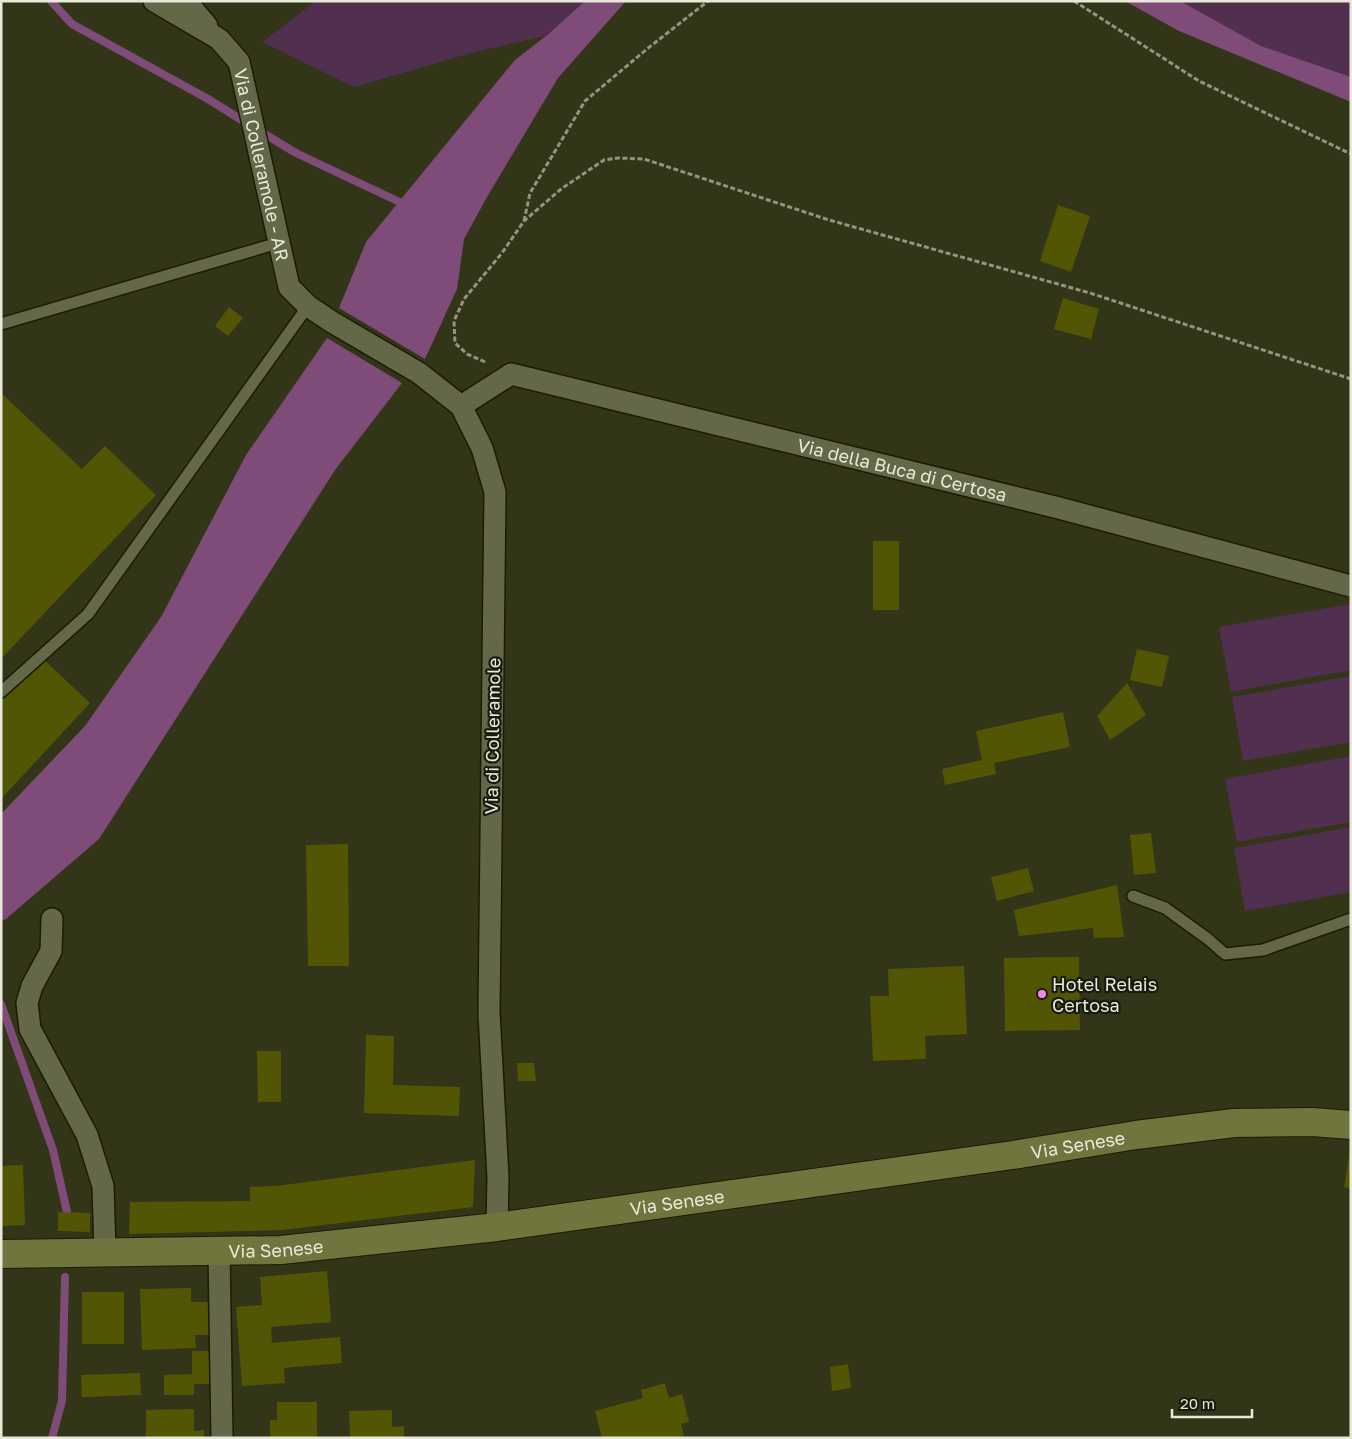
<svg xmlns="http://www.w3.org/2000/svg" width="1352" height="1439" font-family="'Golos Text',sans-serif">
<rect width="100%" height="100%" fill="#333518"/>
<path fill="#512f4e" d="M316,1H585L545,36L471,53L354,87L262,42Z
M1179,1H1351V77L1261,46Z
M1351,604V670L1231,692L1219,627Z
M1351,676V742L1243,761L1232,697Z
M1351,756V822L1237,842L1225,779Z
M1351,827V892L1245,911L1234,848Z"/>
<path fill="#7f4c7a" d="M585,1H626L558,78L487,197L464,239L457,289L425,359L339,308L366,242L515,60L546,36Z
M1125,1H1180L1261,46L1351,77V102L1179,31Z
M327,338L402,383L335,470L99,839L6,919L1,921V814L85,726L161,617L246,455Z"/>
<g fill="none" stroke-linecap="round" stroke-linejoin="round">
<path stroke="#7f4c7a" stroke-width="8" d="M51,1L72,24L208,99L248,124
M258,130L296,153L408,206
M1,1004L53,1150L67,1212
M52,1438L62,1401L65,1277"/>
</g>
<path fill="#525604" d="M1058,205L1090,216L1071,272L1040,261Z
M1063,298L1099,309L1091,339L1054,329Z
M229,307L243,318L228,336L215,326Z
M1,393L82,469L105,446L156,495L1,659Z
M873,541H899V610H873Z
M1137,649L1169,656L1162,687L1130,680Z
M41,657L90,703L1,799V700Z
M1127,683L1146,715L1110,740L1097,716Z
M1063,712L1070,747L994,763L996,774L945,785L942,769L982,760L976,731Z
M1151,833L1156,873L1134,875L1130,835Z
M348,844L349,966H308L306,845Z
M1028,868L1034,891L997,901L991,877Z
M1117,885L1124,937L1094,938L1093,928L1019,936L1014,910Z
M1079,957L1080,1030L1005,1031L1004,958Z
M964,966L967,1034L925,1036L926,1059L873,1061L870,996H889L888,969Z
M366,1035L394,1036L393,1085L460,1087L459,1116L364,1113Z
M257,1051H281V1102H258Z
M517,1063H534L536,1081H518Z
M1350,1151H1351V1189L1344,1187Z
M475,1160L473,1207L282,1230L129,1234L130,1202L250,1201V1187L276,1186Z
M23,1165L25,1225L1,1226V1166Z
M58,1212L90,1213V1232L58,1231Z
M327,1271L331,1322L271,1327L272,1343L340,1337L342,1363L284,1368L285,1383L242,1386L236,1307L262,1305L260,1277Z
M191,1288V1302H211L212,1335H195L196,1348L142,1350L140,1289Z
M82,1292H124V1344H82Z
M192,1351H214L215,1384H194V1395H164V1375L192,1374Z
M848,1364L851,1388L832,1391L830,1367Z
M140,1373L141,1395L82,1397L81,1375Z
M665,1383L669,1398L682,1394L689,1422L681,1424L684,1436L675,1438H602L595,1411L643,1398L641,1390Z
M277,1402H317V1438H270V1420H277Z
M194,1409V1431L204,1430V1438H146V1410Z
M392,1410V1427L404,1426V1438H350L349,1411Z"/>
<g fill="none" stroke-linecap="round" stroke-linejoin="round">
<defs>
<path id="service" d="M1,324L278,243
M1,692L88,614L308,306
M1133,896L1165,908L1208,939L1225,954L1263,950L1351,919"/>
<g id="minor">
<path id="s1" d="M154,1L219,39L239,62L289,287L308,306L332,322L419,373L461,406L482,448L495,492L489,1013L498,1177L497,1227"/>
<path d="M186,1L207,26"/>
<path id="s2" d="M461,406L511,374L1059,508L1351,586"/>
<path d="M52,919L51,951L32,986L27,1003L30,1029L87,1135L103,1186L105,1252"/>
<path d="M219,1251L222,1438"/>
</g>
<g id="secondary">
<path id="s3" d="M1,1254L281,1250L497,1227L1013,1155L1136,1135L1234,1123L1312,1122L1351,1125"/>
</g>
</defs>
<use href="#service" stroke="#1b1c01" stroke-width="14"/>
<use href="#minor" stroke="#1b1c01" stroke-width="24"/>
<use href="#secondary" stroke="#1b1c01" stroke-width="30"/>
<path stroke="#93957f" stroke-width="3" stroke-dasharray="5 2.5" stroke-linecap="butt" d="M1074,1L1199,81L1351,154
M524,221L530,193L585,101L647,49L708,1
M485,362L467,354L455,343L454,321L464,299L502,253L524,221L561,189L604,160L618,158L644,159L829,220L1090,293L1351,379"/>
<use href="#service" stroke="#646849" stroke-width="11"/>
<use href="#minor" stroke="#646849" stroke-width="21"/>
<use href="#secondary" stroke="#70743d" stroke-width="28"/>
</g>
<circle fill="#f688ed" stroke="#1a1b0f" stroke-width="2" cx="1042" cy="994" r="5"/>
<g text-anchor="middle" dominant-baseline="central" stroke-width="4.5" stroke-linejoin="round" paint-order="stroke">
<g font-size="18" fill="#e8ead9" stroke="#1a1b0f">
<text stroke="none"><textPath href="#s1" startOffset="211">Via di Colleramole - AR</textPath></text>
<text stroke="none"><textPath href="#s2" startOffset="462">Via della Buca di Certosa</textPath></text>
<text transform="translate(492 736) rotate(-89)">Via di Colleramole</text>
<text stroke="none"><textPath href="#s3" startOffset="1084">Via Senese</textPath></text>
<text stroke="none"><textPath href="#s3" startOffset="679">Via Senese</textPath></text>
<text stroke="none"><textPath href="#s3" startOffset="275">Via Senese</textPath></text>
</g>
<g font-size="18" fill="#e8ead9" stroke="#1a1b0f" text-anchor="start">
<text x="1052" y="984">Hotel Relais<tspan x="1052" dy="21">Certosa</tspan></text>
</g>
</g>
<rect width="1352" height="1439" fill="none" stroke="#e8ead9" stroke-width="5"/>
<path d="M1172 1409v8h80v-8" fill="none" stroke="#e8ead9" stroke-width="2.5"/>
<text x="1180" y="1409" font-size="15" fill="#e8ead9" stroke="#1a1b0f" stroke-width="4" paint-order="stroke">20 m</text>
</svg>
